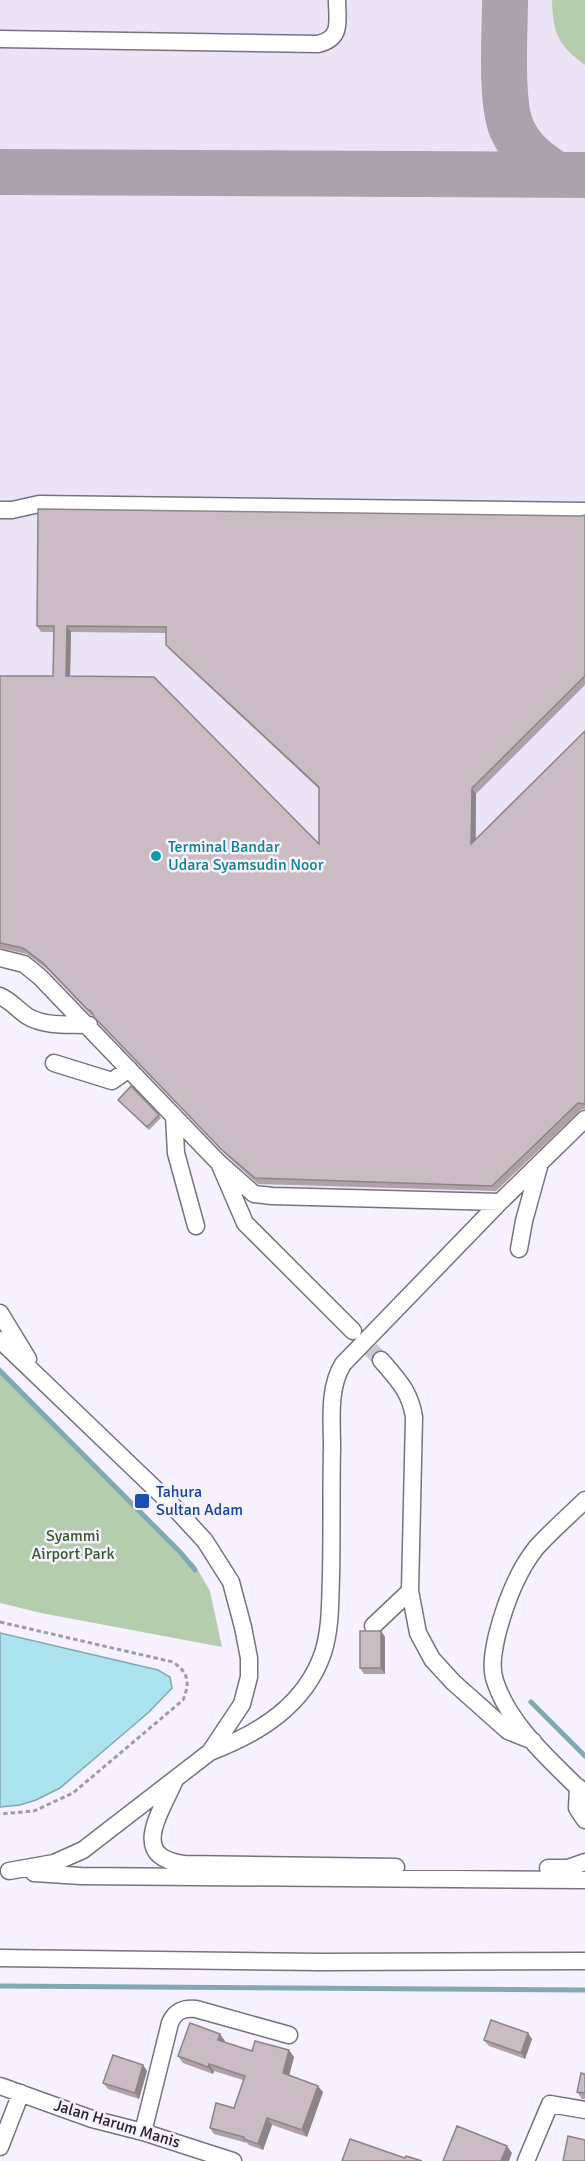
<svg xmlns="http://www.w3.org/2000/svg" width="585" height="2161" font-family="Signika,sans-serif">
<rect width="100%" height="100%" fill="#f6f1fe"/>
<path fill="#ebe4f7" d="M0,0H585V1127L513,1199L256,1196L25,959H0Z"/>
<path fill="#b4cdad" d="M552,0H585V65C558,45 553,34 552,0Z
M0,1367L195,1565L210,1591L222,1647L41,1613L0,1603Z"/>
<path fill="#abe3ef" stroke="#82a9b3" stroke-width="1.5" d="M0,1633L158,1670L170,1677L172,1688L149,1712L60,1788L36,1800L20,1805L0,1807Z"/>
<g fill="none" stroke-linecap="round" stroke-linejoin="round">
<path stroke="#82a9b3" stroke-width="5" d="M0,1371L181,1553L195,1570
M531,1702L585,1756
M0,1986L585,1990"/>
<path stroke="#a8a4ae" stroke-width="46" d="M505,0C505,32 500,103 512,129C521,150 538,163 557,175
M0,172L585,175"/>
<path stroke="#ccc8d3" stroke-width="16" stroke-dasharray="16 8" stroke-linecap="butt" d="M354,1332L381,1360"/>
<defs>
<path id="minor" d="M0,39L318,44C343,38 337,21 337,0
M0,510H12L39,504L585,511
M0,958L24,964L40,977L218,1162L254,1194L272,1196L500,1202L585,1119
M0,996C11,1001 17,1009 27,1016C45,1027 68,1024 89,1025
M54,1063L112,1081L129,1069
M174,1116L176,1153L196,1226
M220,1165L245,1223L353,1331
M519,1249L524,1221L540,1163
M0,1313L28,1359
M0,1340L171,1504L205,1541L231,1582L243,1627L249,1658V1677L242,1704L210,1752L83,1850L54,1863L9,1871
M381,1360C398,1380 410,1391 414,1417L410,1591L418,1633L432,1659L453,1682L508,1731L533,1741
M585,1500C569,1516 551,1531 536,1548C516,1573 505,1604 497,1635C494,1649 490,1666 495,1681C510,1727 552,1761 585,1795
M373,1626L410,1591
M210,1752C260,1733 305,1705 323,1653C331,1628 330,1601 331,1576C332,1533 331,1491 332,1448C332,1421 328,1388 343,1364L500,1202
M174,1782C160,1814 129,1857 184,1864L396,1867
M578,1787L577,1808L585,1820
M548,1868H568L585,1862
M34,1873L81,1876L585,1880
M0,1958L320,1962L585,1961
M0,2086L92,2119L143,2132L233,2161
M143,2132L170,2023C175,2011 183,2008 196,2009L289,2035
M0,2147L21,2093
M526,2161L550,2104L585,2110"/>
</defs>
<use href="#minor" stroke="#77737e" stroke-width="19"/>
<path stroke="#a09ca6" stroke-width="3" stroke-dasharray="4.5 3" stroke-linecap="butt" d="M0,1622L173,1662C189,1673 190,1683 183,1700L73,1793L34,1811L0,1814"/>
<use href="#minor" stroke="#fff" stroke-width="16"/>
</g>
<path fill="#aea2a7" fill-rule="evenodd" d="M585,515V685L476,794V840L585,731V1109H582L496,1191L258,1184L225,1154L99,1023L94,1016L91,1015L47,969L27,954L0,948V676H53L54,632H41L37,626ZM71,632L166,633V645L170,650L319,789V844L70,676Z
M118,1100L159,1115L161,1118L149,1130Z
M381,1631L385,1637V1674H364L360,1668Z
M528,2033L532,2039L525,2059L489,2046L484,2040Z
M225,2041L224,2042L252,2051L294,2057L289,2075L323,2092L307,2137L272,2125L263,2150L249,2145L247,2143L214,2134L210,2128L234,2108L243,2080L214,2071L213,2074L183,2063L178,2056Z
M143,2065L147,2071L139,2099L108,2089L103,2083Z
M585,2074V2099H582L577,2092Z"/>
<path fill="#8d8488" d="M67,626L71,632L70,682L66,676Z
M472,788L476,794L475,850L471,844Z
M381,1631L385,1637V1674L381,1668Z
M528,2033L532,2039L525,2059L521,2053Z
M220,2034L225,2041L223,2047L218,2040Z
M289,2050L294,2057L288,2080L283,2073Z
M209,2064L214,2071L213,2074L208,2067Z
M143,2065L147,2071L139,2099L135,2093Z
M318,2086L323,2092L307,2137L302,2130Z
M267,2118L272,2125L263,2150L258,2144Z
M507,2146L512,2153L509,2161H501Z"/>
<path fill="#cabcc2" stroke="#8d8488" stroke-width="1.5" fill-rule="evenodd" d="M38,509L581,516L585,515V676L472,788L471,844L585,731V1104L578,1103L492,1186L255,1178L221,1149L95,1018L91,1011L87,1009L43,963L23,948L0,943V676H53L54,626H37ZM67,626L166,627V645L319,787V844L154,677L66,676Z
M131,1086L159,1115L147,1127L118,1100Z
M360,1631H381V1668H360Z
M491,2020L528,2033L521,2053L484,2040Z
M190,2023L220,2034L218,2040L252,2051L255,2041L289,2050L283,2073L318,2086L302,2130L267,2118L258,2144L244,2139V2137L210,2128L216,2103L234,2108L245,2076L209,2064L208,2067L178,2056Z
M113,2055L143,2065L135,2093L103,2083Z
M581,2073L585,2074V2093L577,2092Z
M457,2126L507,2146L501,2161H443Z
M568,2136L585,2140V2161H563Z
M350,2139L405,2158L406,2156L422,2161H342Z"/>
<circle fill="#0f9aa8" stroke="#f6f1fe" stroke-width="2" cx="156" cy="856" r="6"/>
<rect fill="#1a4fb4" stroke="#f6f1fe" stroke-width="2" x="134" y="1493" width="16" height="16" rx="3"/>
<g text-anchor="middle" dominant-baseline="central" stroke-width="5" stroke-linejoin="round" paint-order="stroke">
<g font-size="16" fill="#0d838f" stroke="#f6f1fe" text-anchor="start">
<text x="168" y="847">Terminal Bandar<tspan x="168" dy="18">Udara Syamsudin Noor</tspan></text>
</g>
<g font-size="16" fill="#164399" stroke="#f6f1fe" text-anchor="start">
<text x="156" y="1492">Tahura<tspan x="156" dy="18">Sultan Adam</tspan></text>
</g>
<g font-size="16" fill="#355b28" stroke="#f6f1fe">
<text x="73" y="1536">Syammi<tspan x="73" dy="18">Airport Park</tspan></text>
</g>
<g font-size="16" fill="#242227" stroke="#f6f1fe">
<text transform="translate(117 2124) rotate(17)">Jalan Harum Manis</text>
</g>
</g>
</svg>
